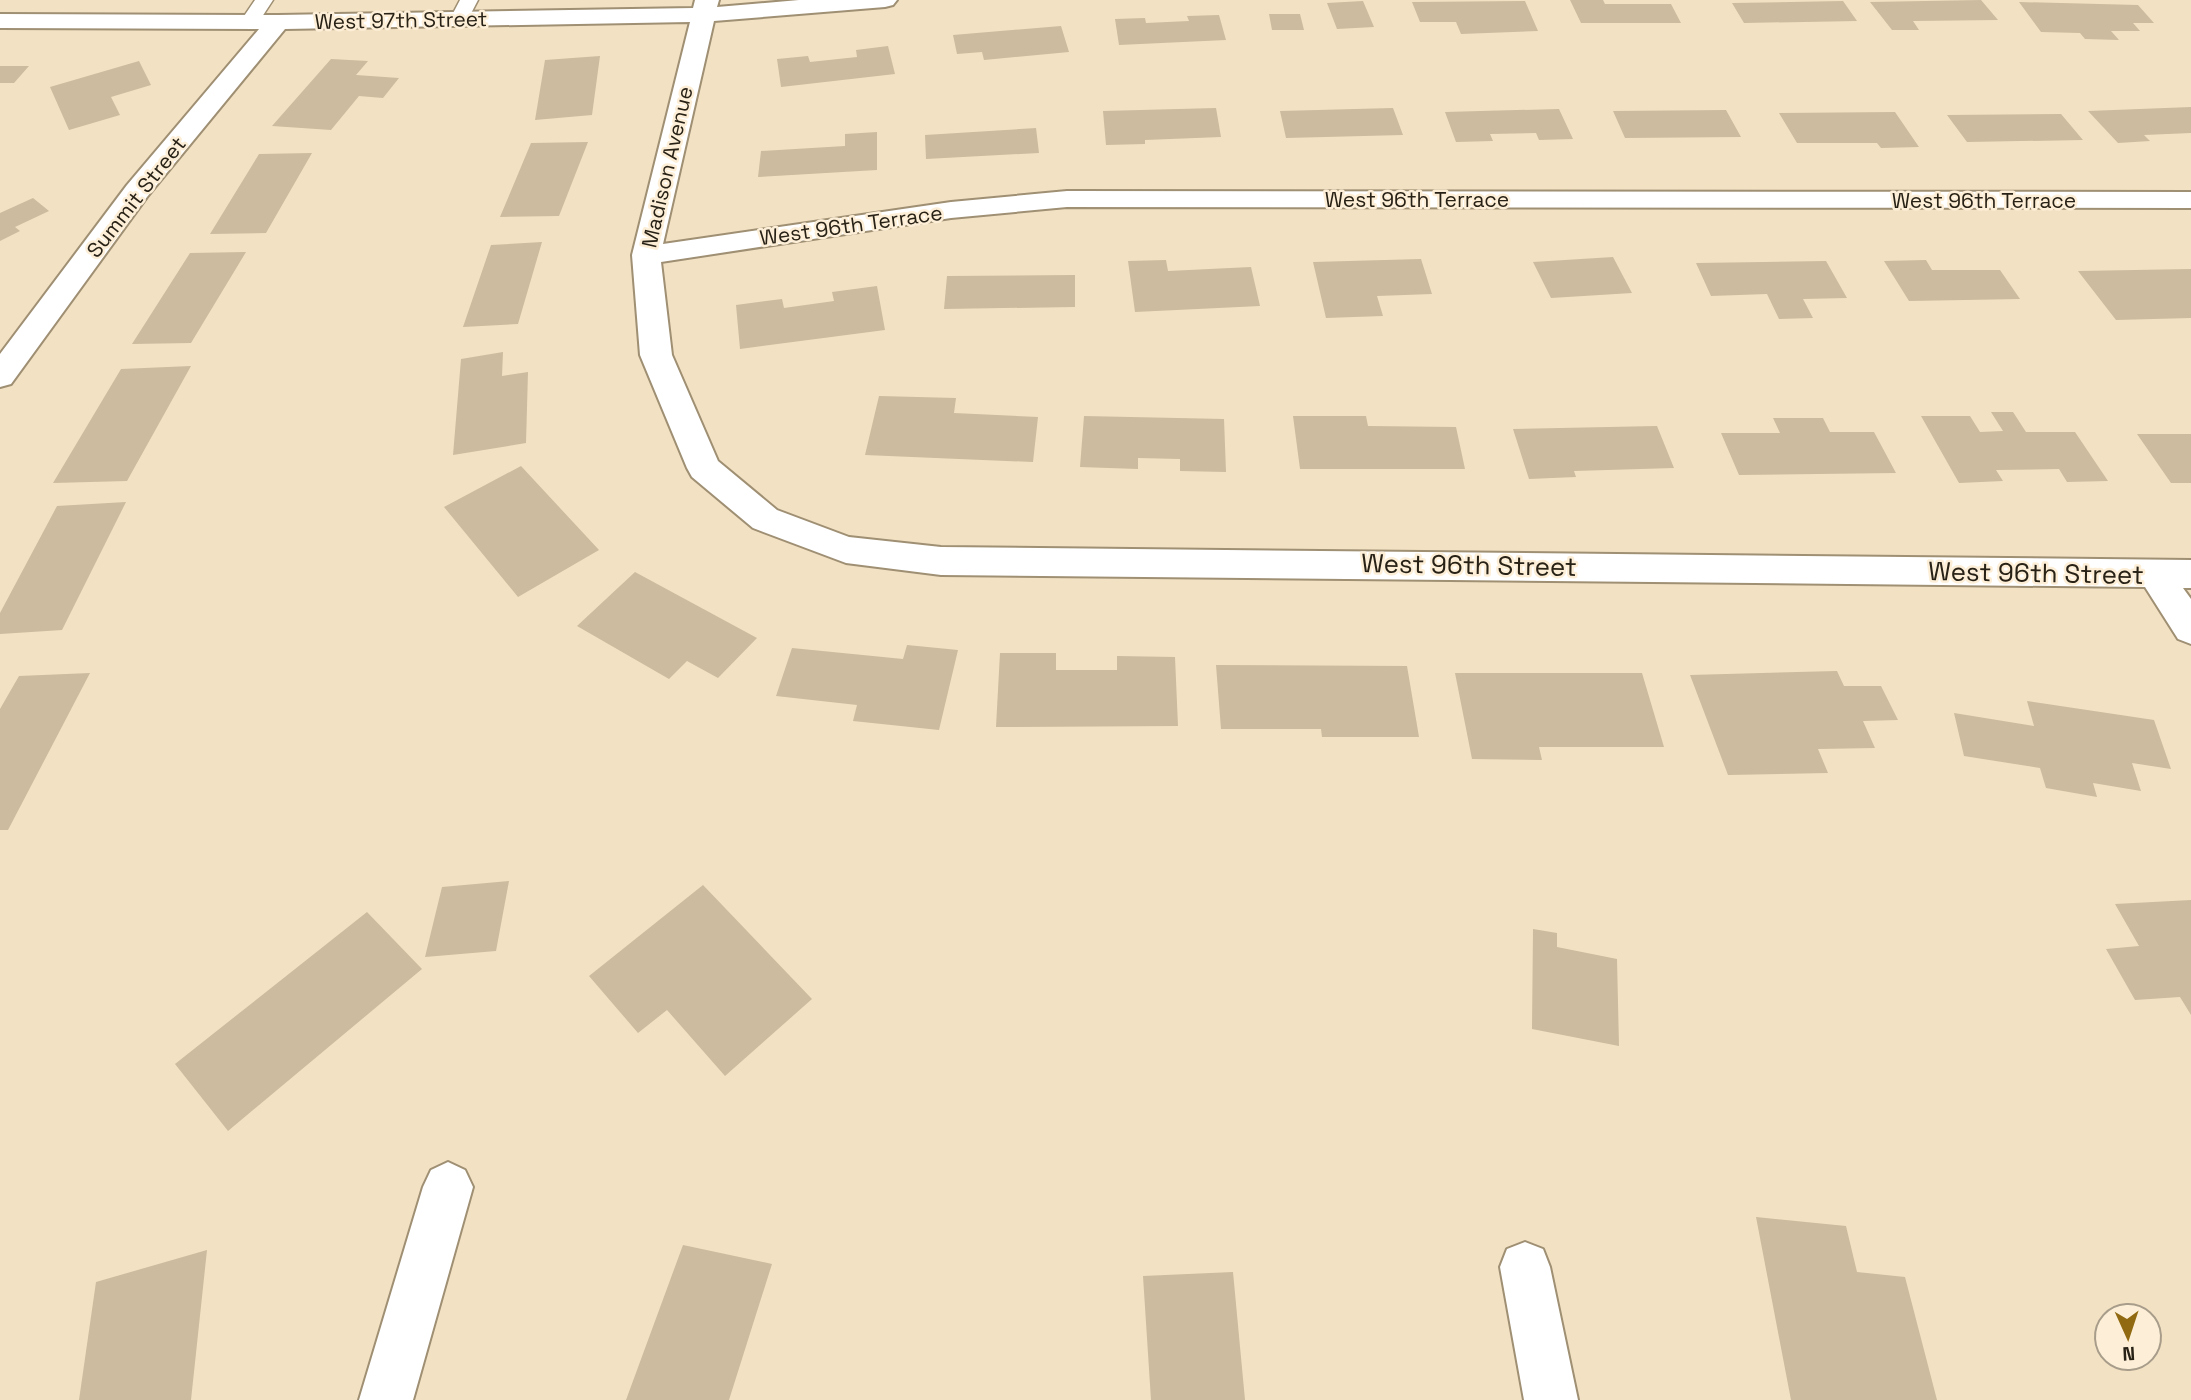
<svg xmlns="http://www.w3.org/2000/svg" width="2191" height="1400" font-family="'Space Grotesk',sans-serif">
<rect width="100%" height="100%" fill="#f3e1c3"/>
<path fill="#ccbb9e" d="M1570,0H1603L1605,4H1671L1681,23H1581Z
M1981,0L1998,20L1913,21L1919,30H1892L1870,2Z
M1363,1L1374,27L1337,29L1327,3Z
M1525,1L1538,31L1461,34L1456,22H1420L1412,2Z
M1843,1L1857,21L1744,23L1732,3Z
M2019,2L2138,5L2154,23H2133L2140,31H2111L2119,40L2085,39L2080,33L2041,32Z
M1269,14H1300L1304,30H1272Z
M1219,15L1226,40L1119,45L1115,19L1145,18L1146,23L1189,21L1187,16Z
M1061,26L1069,52L984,60L982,52L957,54L953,35Z
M888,46L895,74L781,87L777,59L808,56L810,62L857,57L856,50Z
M600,56L592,115L535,120L545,60Z
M331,59L368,61L356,75L399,78L383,98L359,96L331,130L272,126Z
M139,61L151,85L111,97L120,115L69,130L50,87Z
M0,66H29L14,83H0Z
M2191,107V133L2144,135L2150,141L2118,143L2088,111Z
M1216,108L1221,137L1145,140V144L1106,145L1103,111Z
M1393,108L1403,135L1286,138L1280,111Z
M1559,109L1573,139L1539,140L1536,133L1490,134L1493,141L1456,142L1445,112Z
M1726,110L1741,137L1625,138L1613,111Z
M1895,112L1919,147L1881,148L1877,143H1797L1779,113Z
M2061,114L2083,140L1967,142L1947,115Z
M1036,128L1039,153L926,159L925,135Z
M877,132V170L758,177L761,151L845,146V134Z
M588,142L559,216L500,217L531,143Z
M312,153L266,233L210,234L259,154Z
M33,198L49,211L15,227L20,231L0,241V213Z
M542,242L518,324L463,327L491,245Z
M246,252L191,343L132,344L190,253Z
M1613,257L1632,293L1551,298L1533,262Z
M1421,259L1432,294L1377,296L1383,316L1326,318L1313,262Z
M1166,260L1168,271L1251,267L1260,306L1135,312L1128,261Z
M1926,260L1932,270H2000L2020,299L1909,301L1884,261Z
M1826,261L1847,298L1803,299L1813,318L1779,319L1767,294L1711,296L1696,263Z
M2191,269V318L2116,320L2078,271Z
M1075,275V307L944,309L947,276Z
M877,286L885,330L740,349L736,305L782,299L784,308L834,301L832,292Z
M503,352L502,376L528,372L526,443L453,455L461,359Z
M191,366L127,481L53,483L121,369Z
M879,396L956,398L954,413L1038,417L1033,462L865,455Z
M1991,412H2013L2026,432H2075L2108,481L2067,482L2059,469L1996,470L2003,481L1959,483L1921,416H1970L1980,432L2003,431Z
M1084,416L1224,419L1226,472L1180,471V459L1138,458V469L1080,467Z
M1293,416H1366L1368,426L1456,427L1465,469H1300Z
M1773,418H1823L1830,432H1874L1896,473L1739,475L1721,433H1780Z
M1657,426L1674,468L1574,471L1576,477L1529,479L1513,429Z
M2137,434H2191V483H2171Z
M521,466L599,550L518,597L444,507Z
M126,502L62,630L0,634V613L57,506Z
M635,572L757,638L718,678L687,661L669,679L577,626Z
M907,645L958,650L939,730L853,721L857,705L776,696L792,648L903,659Z
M1000,653H1056V670H1117V656L1175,657L1178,726L996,727Z
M1216,665L1407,666L1419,737H1322L1321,729H1221Z
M1837,671L1844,686H1881L1898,720L1863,721L1875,748L1818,749L1828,773L1728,775L1690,675Z
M90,673L8,830H0V709L19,676Z
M1455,673H1642L1664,747H1539L1542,760L1472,759Z
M2027,701L2154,720L2171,769L2132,763L2141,791L2093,783L2097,797L2046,788L2040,768L1964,756L1954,713L2034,726Z
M509,881L496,951L425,957L442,887Z
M703,885L812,999L725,1076L667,1010L638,1033L589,976Z
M2191,900V1015L2180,997L2135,1000L2106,949L2139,946L2115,904Z
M367,912L422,969L228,1131L175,1064Z
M1533,929L1557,933V947L1617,959L1619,1046L1532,1029Z
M1756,1217L1846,1226L1857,1272L1905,1277L1937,1400H1791Z
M683,1245L772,1264L729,1400H626Z
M207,1250L191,1400H79L96,1282Z
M1233,1272L1245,1400H1151L1143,1276Z"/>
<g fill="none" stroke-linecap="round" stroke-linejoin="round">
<defs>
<path id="service" d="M255,0H273L256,26H242L240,22Z
M460,0H478L466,23L459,25L450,19Z"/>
<path id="minor" d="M695,0H719L717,7L799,0H897L893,5L885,7L714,21L663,244L951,202L1067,191L2191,192V208L1067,207L951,218L661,262L672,355L718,461L777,510L849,537L941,547L2191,560V588H2183L2191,599V644L2178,639L2145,587L941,575L846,563L753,528L692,477L687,468L640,355L632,255L690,22L285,29L147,197L11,384L0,387V354L127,185L259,29L0,28V14L278,15L693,8Z
M448,1162L465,1170L473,1187L413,1400H359L423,1187L431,1170Z
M1525,1242L1543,1249L1550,1267L1578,1400H1524L1500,1267L1507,1249Z"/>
</defs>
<use href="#service" stroke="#9f8f73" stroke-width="3"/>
<use href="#minor" stroke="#9f8f73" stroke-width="4"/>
<use href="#service" fill="#fff" fill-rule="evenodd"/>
<use href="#minor" fill="#fff" fill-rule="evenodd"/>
</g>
<g text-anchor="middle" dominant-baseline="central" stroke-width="5" stroke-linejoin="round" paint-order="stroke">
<g font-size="21" fill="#282116" stroke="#fdefd7">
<text transform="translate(401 20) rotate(-1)">West 97th Street</text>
<text transform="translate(667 167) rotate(-77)">Madison Avenue</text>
<text transform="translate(136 197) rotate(-52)">Summit Street</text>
<text x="1417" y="199">West 96th Terrace</text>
<text x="1984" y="200">West 96th Terrace</text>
<text transform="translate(851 225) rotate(-8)">West 96th Terrace</text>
</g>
<g font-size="26" fill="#282116" stroke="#fdefd7">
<text transform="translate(1469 565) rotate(1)">West 96th Street</text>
<text transform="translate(2036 573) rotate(1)">West 96th Street</text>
</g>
</g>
<g transform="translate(2128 1337) rotate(177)"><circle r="33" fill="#fdefd7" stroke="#a89d8a" stroke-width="2"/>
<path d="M0-5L12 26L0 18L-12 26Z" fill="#916911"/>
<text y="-10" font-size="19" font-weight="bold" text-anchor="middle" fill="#282116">N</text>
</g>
</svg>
